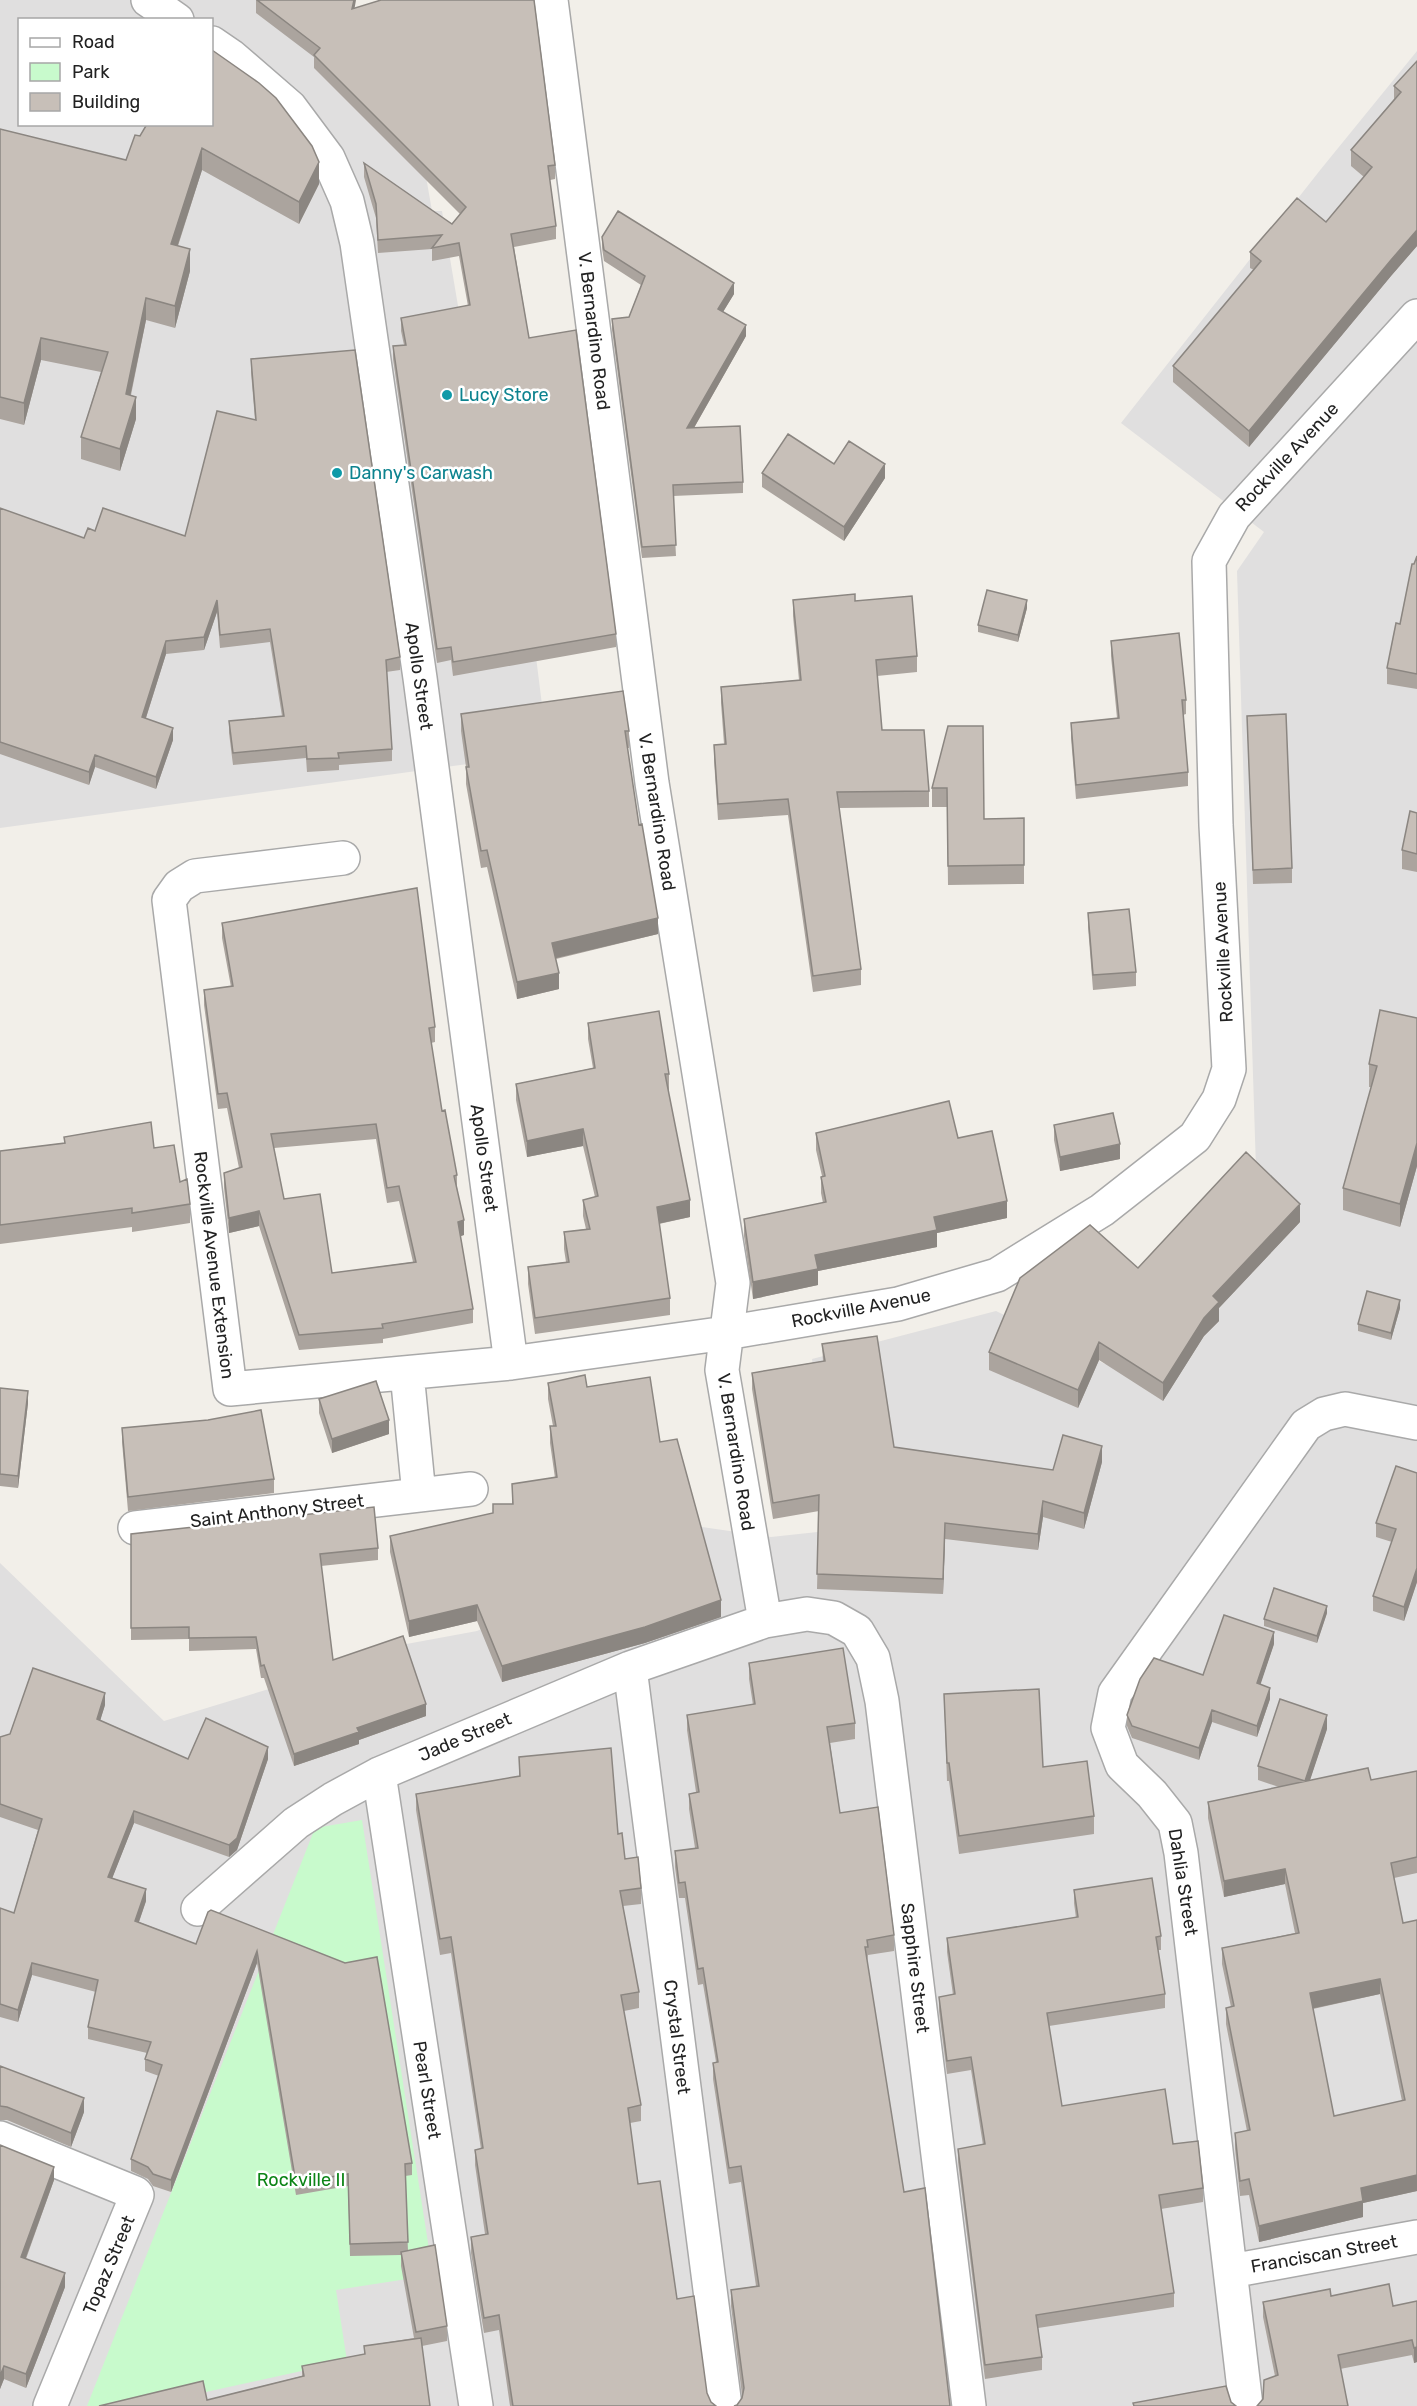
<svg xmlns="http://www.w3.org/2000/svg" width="1417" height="2406" font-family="Rubik,sans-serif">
<rect width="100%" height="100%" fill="#f2efe9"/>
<path fill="#e0dfdf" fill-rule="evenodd" d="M0,0H328L417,125L432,211H442L485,466L535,649L548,753L0,828ZM20,20H212V124H20Z
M1417,51V2406H0V1563L164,1721L328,1671L401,1645L477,1631L552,1599L604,1552L702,1527L771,1537L836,1530L812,1359L996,1311L1105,1364L1153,1297L1256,1169L1237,571L1264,532L1121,423L1321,169Z"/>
<path fill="#c8facc" d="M362,1820L433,2275L336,2290L347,2361L142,2406H87L315,1828Z"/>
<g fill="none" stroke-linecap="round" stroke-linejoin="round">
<defs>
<path id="minor" d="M148,0L177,20
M551,0L652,783L733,1283L722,1370L765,1621
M212,43L231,56L290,107L328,158L347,201L357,243L420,678L511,1363
M343,858L195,876L179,886L169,900L230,1389L511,1363L726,1333L898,1304L997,1275L1102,1210L1195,1137L1219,1099L1229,1069L1216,825L1209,561L1234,516L1417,316
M407,1373L419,1495
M135,1528L471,1489
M630,1668L725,2406
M379,1774L476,2406
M198,1909L296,1823L333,1799L379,1774L630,1668L765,1621L807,1614L834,1618L857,1631L873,1658L882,1701L969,2406
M0,2138L135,2193L137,2195L50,2406
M1231,2271L1417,2237
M1246,2406L1181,1853L1175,1823L1152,1794L1122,1765L1108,1728L1115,1693L1306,1425L1324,1414L1345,1409L1417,1423"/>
</defs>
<use href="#minor" stroke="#a9a9a9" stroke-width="36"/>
<use href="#minor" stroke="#fff" stroke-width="33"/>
</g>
<path fill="#aba49e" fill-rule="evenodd" d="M256,0L354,9L555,165V179L550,180L556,226V239L514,247L529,338L616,634V647L453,676L451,660L437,663L393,359V346L404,345L401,331V318L468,306L459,256L432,261V249L378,253L376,218L364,177V163L452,224L460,214L314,68V57L256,13Z
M1417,61V246L1391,276L1249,447L1173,382V366L1254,270L1250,268V252L1326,222L1364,177L1351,166V150L1394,99V86Z
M147,124L319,184L299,224L202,170L178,246L190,271L175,328L146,320L131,395L136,419L120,471L81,459V437L101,372L41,360L24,425L0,419V129L126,160Z
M602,237L734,294L723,312L746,336L694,428L743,482V493L673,496L676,556L642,558L612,330V319L629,317L641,285L604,261L602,248Z
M251,359L400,657V670L386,672L392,749V761L339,765V770L307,772L306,758L233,765L229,733V721L282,716L270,642L220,648L217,612L204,650L166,654L146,718L173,740L156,789L95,767L89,785L0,754V508L84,538L95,531L185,536L255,420L251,372Z
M834,464L885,478L844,541L762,487V473Z
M1417,556V689L1387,684V668L1400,624Z
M793,600L855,601L917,656V672L877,676L882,730L929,791V807L839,808L861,969V985L813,992L788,815L718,820L714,760V745L724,744L721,703V687L799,680L793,616Z
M1027,608L1018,642L978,632V625Z
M1111,641L1186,700V714L1183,715L1188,772V786L1076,799L1071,738V723L1117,718L1111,656Z
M461,714L629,731V748H627L639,825L658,934L556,959L559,989L517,999L487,867L481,868L466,784V767L461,731Z
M1247,716L1292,868V883L1253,884Z
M948,726L984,819L1024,818V884L948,885L947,807H932V788Z
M1417,813V872L1402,869V850Z
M1088,913L1136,972V986L1093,990L1088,927Z
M222,923L435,1027V1042L431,1043L442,1111L457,1175V1187L464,1235L460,1236L473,1309V1323L383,1339V1343L299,1350L259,1226L229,1233L224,1188V1173L239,1168L227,1108L218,1109L204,1005V990L231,987L222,938ZM376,1139L387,1203L399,1201L413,1262L332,1273L284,1199L274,1148Z
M1417,1018V1166L1400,1227L1343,1210V1188L1371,1087H1369V1064Z
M588,1023L669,1074V1090H668L690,1217L659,1224L670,1298V1315L535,1334L528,1284V1267L566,1262L564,1249V1232L586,1229L583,1216V1200L595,1197L583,1146L527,1157L516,1100V1084L593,1068L588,1039Z
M1054,1125L1120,1159L1060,1171L1054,1140Z
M816,1133L958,1138L1007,1218L937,1233V1247L818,1271V1285L753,1299L744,1236V1219L823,1203L821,1193V1177L822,1176L816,1150Z
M64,1137L154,1148L180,1182L190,1204V1223L132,1232V1227L0,1244V1151L64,1143Z
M1300,1222L1219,1308V1321L1204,1336L1163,1401L1099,1360L1078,1408L989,1370V1352L1138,1268Z
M1400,1308L1391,1340L1358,1331V1324Z
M822,1344L894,1447L1053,1470L1102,1462L1084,1529L1043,1517L1038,1550L945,1539L943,1594L817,1589L819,1511L773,1519L752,1389V1373L823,1361Z
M548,1383L587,1387L660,1442L721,1617L645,1643L502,1682L477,1621L409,1637L390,1552V1536L493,1513L512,1504V1484L555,1478L550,1443V1426H553L548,1399Z
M0,1388L28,1403L18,1488L0,1486Z
M319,1399L389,1434L332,1453L319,1413Z
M122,1428L274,1479V1493L128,1511L122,1442Z
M1417,1473V1582L1404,1621L1373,1611V1596L1392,1542L1376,1537V1523Z
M131,1534L378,1548V1560L321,1566L333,1660L426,1716L359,1740V1744L294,1766L264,1678H261L256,1649L189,1651V1639L131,1640Z
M1327,1613L1317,1643L1264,1626V1619Z
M1274,1644L1260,1684L1270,1699L1257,1737L1212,1722L1199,1760L1132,1738L1127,1726V1715L1203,1675Z
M749,1663L855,1723V1739L830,1743L840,1813L894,1935V1951L868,1955L867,1962L904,2192L950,2406L737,2405L742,2398V2395L731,2306V2290L756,2286L741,2182L729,2184L713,2079V2063L716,2062L703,1984L698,1985L685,1898H679L675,1867V1851L695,1848L689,1809V1794L696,1792L687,1730V1715L753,1705L749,1679Z
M33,1668L105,1693V1705L100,1720L188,1759L206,1718L268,1747V1759L237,1850L229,1857L134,1823L112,1878L146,1889V1901L139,1922L196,1944L208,1912L211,1910L345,1963L377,1957L412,2163V2175L405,2176L408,2251L435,2245L447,2326V2341L422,2346L430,2406H99L203,2381L207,2400L302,2376V2366L364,2354V2346L414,2338L401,2266V2255L350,2256L348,2186L296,2195L257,1963L171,2192L153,2186L148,2179L131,2171V2159L159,2076L145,2071V2059L147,2053L88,2039V2027L96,1992L32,1975L18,2022L0,2017V1908L14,1913L38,1830L0,1817V1737L10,1734Z
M944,1694L1043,1767L1094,1816V1834L959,1854L949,1781H947Z
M1327,1729L1310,1780H1371L1417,1771V1873L1394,1878L1403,1923L1417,1920V2191L1363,2203V2217L1259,2242L1249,2195L1240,2196L1235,2149V2133L1247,2131L1226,2024V2008L1231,2007L1222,1964V1948L1295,1933L1285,1884L1224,1897L1208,1818V1802L1279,1787L1258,1780V1766ZM1380,1994L1402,2101L1334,2116L1313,2009Z
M519,1757L618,1834L625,1859L641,1888V1904L623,1906L639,1992V2008L624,2011L641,2105V2121L630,2123L638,2184L677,2299L707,2393L711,2402L716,2406H510L499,2330L484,2333L471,2253V2237L485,2234L475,2165V2150L481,2149L451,1953L440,1955L416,1810V1794L519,1776Z
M1074,1890L1161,1936V1950H1158L1165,1994V2008L1049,2026L1062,2106L1173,2144L1203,2188V2202L1161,2209L1174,2293V2307L1038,2328L1042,2357V2370L985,2379L958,2162V2149L983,2145L971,2070L947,2074L939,2011V1997L953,1995L947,1952V1938L1076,1918L1074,1903Z
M0,2066L84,2112L71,2147L7,2120H0Z
M0,2145L54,2180L26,2259L65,2287L26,2388L4,2379L0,2389Z
M1331,2296L1393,2306L1417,2301V2362L1414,2363L1412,2355L1340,2369L1263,2399L1275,2376L1263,2317V2302Z"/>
<path fill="#8b8681" d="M354,0H356L352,23V9Z
M202,148V170L171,266V244Z
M319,162V184L299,224V202Z
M1417,230V246L1391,276L1249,447V431L1391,260Z
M190,249V271L175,328V306Z
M734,283V294L718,320V309Z
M146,298V320L126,416V394Z
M746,325V336L687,440V428Z
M41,338V360L24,425V403Z
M136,397V419L120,471V449Z
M885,464V478L844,541V527Z
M217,600V612L204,650V637Z
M1027,600V608L1018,642V635Z
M166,641V654L142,730V717Z
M173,728V740L156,789V777Z
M95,755V767L89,785V772Z
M658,918V934L552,959V943Z
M559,973V989L517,999V982Z
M583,1129V1146L527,1157V1141Z
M1417,1143V1166L1400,1227V1204Z
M1120,1144V1159L1060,1171V1157Z
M690,1200V1217L657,1224V1207Z
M1007,1201V1218L937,1233V1247L818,1271V1285L753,1299V1282L815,1255L934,1217Z
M1300,1204V1222L1219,1308V1321L1204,1336L1163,1401V1383L1213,1296Z
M259,1211V1226L229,1233V1218Z
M464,1220V1235L458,1237V1222Z
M1400,1300V1308L1391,1340V1333Z
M1099,1342V1360L1078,1408V1390Z
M28,1391V1403L18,1488V1476Z
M389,1420V1434L332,1453V1439Z
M1102,1446V1462L1084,1529V1513Z
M1043,1501V1517L1038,1550V1534Z
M945,1523V1539L943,1594V1579Z
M1417,1568V1582L1404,1621V1607Z
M721,1600V1617L645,1643L502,1682V1666Z
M477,1605V1621L409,1637V1621Z
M1327,1606V1613L1317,1643V1636Z
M1274,1632V1644L1257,1695V1683Z
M1270,1688V1699L1257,1737V1726Z
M105,1693V1705L97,1731V1719Z
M426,1704V1716L359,1740V1744L294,1766V1754L357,1728Z
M1212,1710V1722L1199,1760V1748Z
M1327,1715V1729L1305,1795V1781Z
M268,1747V1759L237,1850L229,1857V1845Z
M134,1811V1823L108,1889V1877Z
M1285,1869V1884L1224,1897V1881Z
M146,1889V1901L135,1933V1921Z
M257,1951V1963L171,2192V2180Z
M32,1963V1975L18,2022V2010Z
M1380,1979V1994L1310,2009V1993Z
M84,2098V2112L71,2147V2133Z
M54,2167V2180L21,2271V2257Z
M1417,2175V2191L1363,2203V2217L1259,2242V2226L1361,2188Z
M65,2273V2287L26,2388V2374Z
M1417,2347V2362L1414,2363V2348Z
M4,2366V2379L0,2389V2376Z"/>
<path fill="#c7bfb8" stroke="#8b8681" stroke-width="1.5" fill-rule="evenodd" d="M257,0H354L352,9L381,0H534L555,165L548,166L556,226L511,234L529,338L576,330L616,634L453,662L451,647L437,649L393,346L406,345L401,318L470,305L459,243L432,248L442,235L378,240L376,204L364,163L452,224L466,207L314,55L320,48Z
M212,50L259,83L276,98L312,146L319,162L299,202L202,148L171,244L190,249L175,306L146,298L126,394L136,397L120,449L81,437L108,352L41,338L24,403L0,397V129L126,160L135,135L140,136L147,124H212Z
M1417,61V230L1391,260L1249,431L1173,366L1261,261L1250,252L1297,198L1326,222L1372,167L1351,150L1401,92L1394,86Z
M618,211L734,283L718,309L746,325L687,428L740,426L743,482L673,485L676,545L642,547L612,319L629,317L645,276L604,250L602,237Z
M355,350L400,657L386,660L392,749L338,753L339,758L307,759L306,746L233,753L229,721L284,716L270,629L220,635L217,600L204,637L166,641L142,717L173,728L156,777L95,755L89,772L0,742V508L84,538L88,528L95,531L103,508L185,536L217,411L256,420L251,359Z
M788,434L834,464L849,441L885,464L844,527L762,473Z
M1417,556V674L1387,668L1396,623L1400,624L1412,564H1414Z
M987,590L1027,600L1018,635L978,625Z
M855,594V601L912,596L917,656L876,660L882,730H924L929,791L837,792L861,969L813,976L788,799L718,804L714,745L726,744L721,687L801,680L793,600Z
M1179,633L1186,700H1182L1188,772L1076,785L1071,723L1119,718L1111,641Z
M623,691L629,731H625L639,825L642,824L658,918L552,943L559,973L517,982L487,850L481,851L466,767H469L461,714Z
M1286,714L1292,868L1253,870L1247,716Z
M948,726H983L984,819L1024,818V865L948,866L947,788H932Z
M1410,811L1417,813V854L1402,850Z
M417,888L435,1027L429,1028L442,1111L445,1110L457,1175L454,1176L464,1220L458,1222L473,1309L382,1324L383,1328L299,1335L259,1211L229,1218L224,1173L242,1167L227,1093L218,1094L204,990L233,986L222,923ZM376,1124L387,1188L399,1186L416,1262L332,1273L320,1194L284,1199L271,1134Z
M1129,909L1136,972L1093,975L1088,913Z
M1380,1010L1417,1018V1143L1400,1204L1343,1188L1377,1066L1369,1064Z
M659,1011L669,1074H665L690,1200L657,1207L670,1298L535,1318L528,1267L569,1262L564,1232L590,1229L583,1200L598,1196L583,1129L527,1141L516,1084L595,1068L588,1023Z
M949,1101L958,1138L992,1131L1007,1201L934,1217L937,1230L815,1255L818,1269L753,1282L744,1219L826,1202L821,1177L825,1176L816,1133Z
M1113,1113L1120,1144L1060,1157L1054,1125Z
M151,1122L154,1148L174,1145L180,1182L187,1179L190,1204L132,1213V1208L0,1225V1151L65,1143L64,1137Z
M1246,1152L1300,1204L1213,1296L1219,1302L1204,1318L1163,1383L1099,1342L1078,1390L989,1352L1020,1278L1090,1225L1138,1268Z
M1367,1291L1400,1300L1391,1333L1358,1324Z
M877,1336L894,1447L1053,1470L1063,1435L1102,1446L1084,1513L1043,1501L1038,1534L945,1523L943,1579L817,1574L819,1495L773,1503L752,1373L825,1361L822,1344Z
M585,1375L587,1387L650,1377L660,1442L677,1439L721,1600L645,1627L502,1666L477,1605L409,1621L390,1536L493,1513V1504H513L512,1484L557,1477L550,1426H556L548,1383Z
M376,1381L389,1420L332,1439L319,1399Z
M0,1388L28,1391L18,1476L0,1474Z
M261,1410L274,1479L128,1497L122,1428L208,1420Z
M1396,1466L1417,1473V1568L1404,1607L1373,1596L1396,1529L1376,1523Z
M374,1507L378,1548L320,1554L333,1660L403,1636L426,1704L357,1728L359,1732L294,1754L264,1665L261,1666L256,1637L189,1638V1627L131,1628V1534Z
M1274,1588L1327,1606L1317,1636L1264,1619Z
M1224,1615L1274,1632L1257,1683L1270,1688L1257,1726L1212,1710L1199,1748L1132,1726L1127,1715L1140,1679L1154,1658L1203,1675Z
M843,1648L855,1723L827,1727L840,1813L878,1807L894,1935L867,1940L868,1947H865L904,2192L925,2188L950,2406H734L737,2405L742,2398L744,2388L731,2290L759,2286L741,2166L729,2168L713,2063L718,2062L703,1968L698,1969L685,1882L679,1883L675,1851L698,1848L689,1794L699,1792L687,1715L755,1704L749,1663Z
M33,1668L105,1693L97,1719L188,1759L206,1718L268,1747L237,1838L229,1845L134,1811L108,1877L146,1889L135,1921L196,1944L208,1912L211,1910L345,1963L377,1957L412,2163L405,2164L408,2242L350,2244L348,2174L296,2183L257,1951L171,2180L153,2174L148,2167L131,2159L162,2065L145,2059L151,2042L88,2027L98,1980L32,1963L18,2010L0,2004V1908L14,1913L42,1819L0,1804V1737L10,1734Z
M1039,1689L1043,1767L1087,1761L1094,1816L959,1836L949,1763H947L944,1694Z
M1280,1699L1327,1715L1305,1781L1258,1766Z
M611,1748L618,1834L622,1833L625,1859L638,1857L641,1888L620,1891L639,1992L621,1995L641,2105L628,2108L638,2184L660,2181L677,2299L694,2296L707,2393L711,2402L716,2406H513L499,2315L484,2318L471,2237L488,2234L475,2150L483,2148L451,1937L440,1939L416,1794L520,1776L519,1757Z
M1368,1768L1371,1780L1417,1771V1857L1391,1863L1403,1923L1417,1920V2175L1361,2188L1363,2201L1259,2226L1249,2179L1240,2181L1235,2133L1250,2130L1226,2008L1234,2006L1222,1948L1299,1933L1285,1869L1224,1881L1208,1802ZM1380,1979L1405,2100L1334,2116L1310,1993Z
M1152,1878L1161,1936L1156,1937L1165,1994L1047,2013L1062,2106L1165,2089L1173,2144L1198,2141L1203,2188L1159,2195L1174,2293L1036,2315L1042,2357L985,2365L958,2149L985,2144L971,2057L947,2061L939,1997L955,1994L947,1938L1078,1917L1074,1890Z
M0,2066L84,2098L71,2133L7,2107L0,2106Z
M0,2145L54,2167L21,2257L65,2273L26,2374L4,2366L0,2376Z
M435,2245L447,2326L416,2332L401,2252Z
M1389,2284L1393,2306L1417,2301V2347L1414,2348L1412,2340L1338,2355L1348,2406H1257L1263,2399L1264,2380L1278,2375L1263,2302L1330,2289L1331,2296Z
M421,2338L430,2406H99L203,2381L207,2400L304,2376L302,2366L365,2354L364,2346Z
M1226,2386L1231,2402L1236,2406H1134L1133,2403Z"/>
<g fill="#0f9aa8" stroke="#fff" stroke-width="2">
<circle cx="447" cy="395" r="6"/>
<circle cx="337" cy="473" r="6"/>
</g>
<g text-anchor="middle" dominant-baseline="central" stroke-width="5" stroke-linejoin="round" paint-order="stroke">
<g font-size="18" fill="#222" stroke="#fff">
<text transform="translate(594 331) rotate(83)">V. Bernardino Road</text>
<text transform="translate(1287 457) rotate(-47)">Rockville Avenue</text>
<text transform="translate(419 676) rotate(82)">Apollo Street</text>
<text transform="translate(657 812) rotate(81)">V. Bernardino Road</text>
<text transform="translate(1223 952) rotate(-93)">Rockville Avenue</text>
<text transform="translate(484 1158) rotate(82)">Apollo Street</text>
<text transform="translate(214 1265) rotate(83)">Rockville Avenue Extension</text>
<text transform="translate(861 1308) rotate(-11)">Rockville Avenue</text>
<text transform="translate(736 1452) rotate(81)">V. Bernardino Road</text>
<text transform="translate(277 1511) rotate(-7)">Saint Anthony Street</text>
<text transform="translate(465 1737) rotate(-23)">Jade Street</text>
<text transform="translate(1183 1882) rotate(81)">Dahlia Street</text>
<text transform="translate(915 1968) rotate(83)">Sapphire Street</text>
<text transform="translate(677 2037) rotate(83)">Crystal Street</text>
<text transform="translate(427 2090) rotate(81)">Pearl Street</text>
<text transform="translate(1324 2254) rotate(-10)">Franciscan Street</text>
<text transform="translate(109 2265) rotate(-67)">Topaz Street</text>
</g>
<g font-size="18" fill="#0d838f" stroke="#fff" text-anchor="start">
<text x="459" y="395">Lucy Store</text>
<text x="349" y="473">Danny's Carwash</text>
</g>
<g font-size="18" fill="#0c8416" stroke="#fff">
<text x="301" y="2180">Rockville II</text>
</g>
</g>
<rect x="18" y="18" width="195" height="108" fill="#ffffff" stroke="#a7a7a7" stroke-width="1.5"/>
<rect x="30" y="38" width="30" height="9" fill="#ffffff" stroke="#a7a7a7" stroke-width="1.5"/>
<text x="72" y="48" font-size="18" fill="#222222">Road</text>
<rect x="30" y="63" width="30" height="18" fill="#c8facc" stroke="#a7a7a7" stroke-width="1.5"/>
<text x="72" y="78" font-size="18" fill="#222222">Park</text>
<rect x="30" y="93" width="30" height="18" fill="#c7bfb8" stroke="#a7a7a7" stroke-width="1.5"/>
<text x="72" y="108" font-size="18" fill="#222222">Building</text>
</svg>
